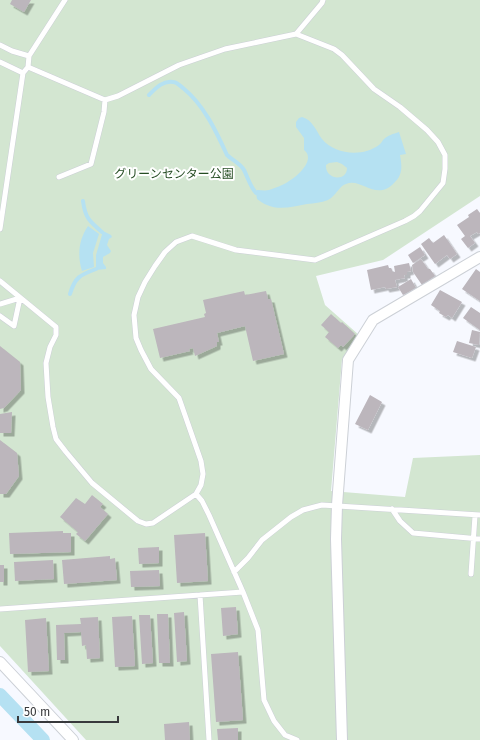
<svg xmlns="http://www.w3.org/2000/svg" width="480" height="740" font-family="'Fira Sans','Noto Sans JP',sans-serif">
<defs>
<filter id="shadow"><feDropShadow dx="3.5" dy="3.5" stdDeviation="0" flood-color="#0004"/></filter>
</defs>
<rect width="100%" height="100%" fill="#f7f9ff"/>
<path fill="#d3e6d1" d="M0,0H480V196L383,260L316,276L325,305L359,335L342,359L331,491L405,497L413,458L480,455V740H86L0,646Z"/>
<path fill="#b5e1f2" fill-rule="evenodd" d="M302,117C313,120 316,131 322,139C335,155 363,157 379,145C381,143 382,142 383,140C388,135 393,134 399,132L406,154L400,155C402,166 403,175 394,183C376,202 361,177 346,184C339,186 336,196 328,200C321,203 314,203 307,204C294,206 280,211 267,205C264,204 260,201 257,199L256,193L257,190C261,190 265,191 269,190C275,188 284,185 289,181C298,176 316,159 304,150V138L296,127V122L299,118ZM337,162L342,164L347,168C347,182 325,180 326,165L329,163Z
M88,226L99,234L93,253L94,267L82,271C77,255 79,239 88,226Z
M103,231L111,235L112,237L109,239L107,245L111,251L110,253L103,257V263L106,267V269L96,270V255Z"/>
<g fill="none" stroke-linecap="round" stroke-linejoin="round">
<path stroke="#b5e1f2" stroke-width="4" d="M149,95C155,89 163,80 173,82C177,82 180,86 183,88C204,105 216,131 227,155C232,160 240,163 244,170C248,178 250,186 256,193
M83,201C85,218 90,222 102,232
M70,294C75,277 80,275 96,269"/>
<path stroke="#b5e1f2" stroke-width="14" d="M0,695L43,740"/>
</g>
<path fill="#bcb6bc" filter="url(#shadow)" d="M12,0H31L24,12L10,4Z
M477,209L480,213V233L478,234L477,232L470,236L475,243L468,248L461,239L465,236L457,225L469,217L468,215Z
M444,235L457,254L450,259L447,255L435,264L421,244L429,238L433,243Z
M420,247L425,255L413,263L408,255Z
M421,259L428,269H430L435,276L422,285L413,272L412,265Z
M409,263L411,271L407,272V275H404L405,278L395,280L397,287L386,289L385,287L371,290L367,270L388,265L389,268H391L393,272H395L394,266Z
M476,269L480,272V301L462,289Z
M411,279L416,288L403,295L398,287Z
M440,290L462,302L452,318L448,315L446,317L439,313L440,311L431,305Z
M244,291L245,295L266,291L268,299H271L284,354L253,361L245,326L217,333L219,342H217V346L195,356L193,348L189,349L190,351L160,358L153,329L205,317L204,314L206,313L203,300Z
M471,307L480,313V330L463,318Z
M331,314L341,323L342,322L355,334L343,347L341,345L338,348L325,337L329,332L321,325Z
M472,330L480,332L479,345L469,343Z
M457,341L476,347L472,358L453,352Z
M0,346L20,362L21,390L4,408L0,409Z
M370,395L382,402L368,430L355,424Z
M12,412L11,433H0V414Z
M0,440L17,453L19,476L6,494H0Z
M92,495L103,504L100,507L108,514L85,541L76,534L78,532L60,517L76,498L85,504Z
M63,531V533H71V552L10,554L9,533Z
M205,533L208,581L177,583L174,535Z
M159,547V563L139,564L138,548Z
M110,556V559L115,558L117,580L64,584L62,560Z
M53,560L54,579L15,581L14,562Z
M0,565H4V582H0Z
M159,570L160,586L131,587L130,571Z
M236,607L238,634L223,636L221,608Z
M184,612L187,661L177,662L174,613Z
M157,614H168L170,663H159Z
M139,615H150L153,663L142,664Z
M132,616L135,666L115,667L112,617Z
M98,617L100,658L87,659L86,645L82,646L81,632L64,633L65,660H57L56,625L81,624L80,618Z
M46,618L49,671L28,672L25,620Z
M238,652L243,720L216,722L211,654Z
M189,722L190,740H165L164,724Z
M238,728V740H218L217,729Z"/>
<g fill="none" stroke-linecap="round" stroke-linejoin="round">
<defs>
<path id="lane" d="M296,34L322,3L323,0
M0,45L12,51L29,56
M0,62L23,73
M59,177L91,164L104,112L105,100
M0,229L23,73L28,67L29,56L65,0
M0,281L56,327V335L50,347L46,363L48,397L53,427L56,439L66,452L92,483L138,521L146,524L153,523L196,494L201,485L203,474L201,461L179,398L151,369L141,350L136,338L134,315L138,297L145,282L155,266L165,252L176,242L192,236L236,250L315,260L405,221L414,216L420,211L443,183L445,169V155L438,142L427,130L400,107L374,89L342,55L334,49L296,34L225,49L179,65L118,96L105,100L28,67
M0,304L20,298L14,326L0,316
M196,494L202,501L209,515L243,592L258,630L264,700L274,721L285,735L297,740
M392,509L400,521L413,533L480,539
M234,572L248,558L262,540L291,517L303,510L322,505L480,515
M471,574L475,516
M200,595L209,740
M0,609L243,592"/>
<path id="street" d="M0,662L73,740
M342,740L336,539L337,505L348,360L373,320L480,257"/>
</defs>
<use href="#lane" stroke="#ccd0d6" stroke-width="6"/>
<use href="#street" stroke="#ccd0d6" stroke-width="12"/>
<use href="#lane" stroke="#fff" stroke-width="5"/>
<use href="#street" stroke="#fff" stroke-width="10"/>
</g>
<g text-anchor="middle" dominant-baseline="central" stroke-width="4" stroke-linejoin="round" paint-order="stroke">
<g font-size="12" fill="#264d24" stroke="#fff">
<text x="174" y="174">グリーンセンター公園</text>
</g>
</g>
<path d="M18 716v6h100v-6" fill="none" stroke="#38393c" stroke-width="2"/>
<text x="24" y="716" font-size="12" fill="#38393c" stroke="#ffffff" stroke-width="3" paint-order="stroke">50 m</text>
</svg>
